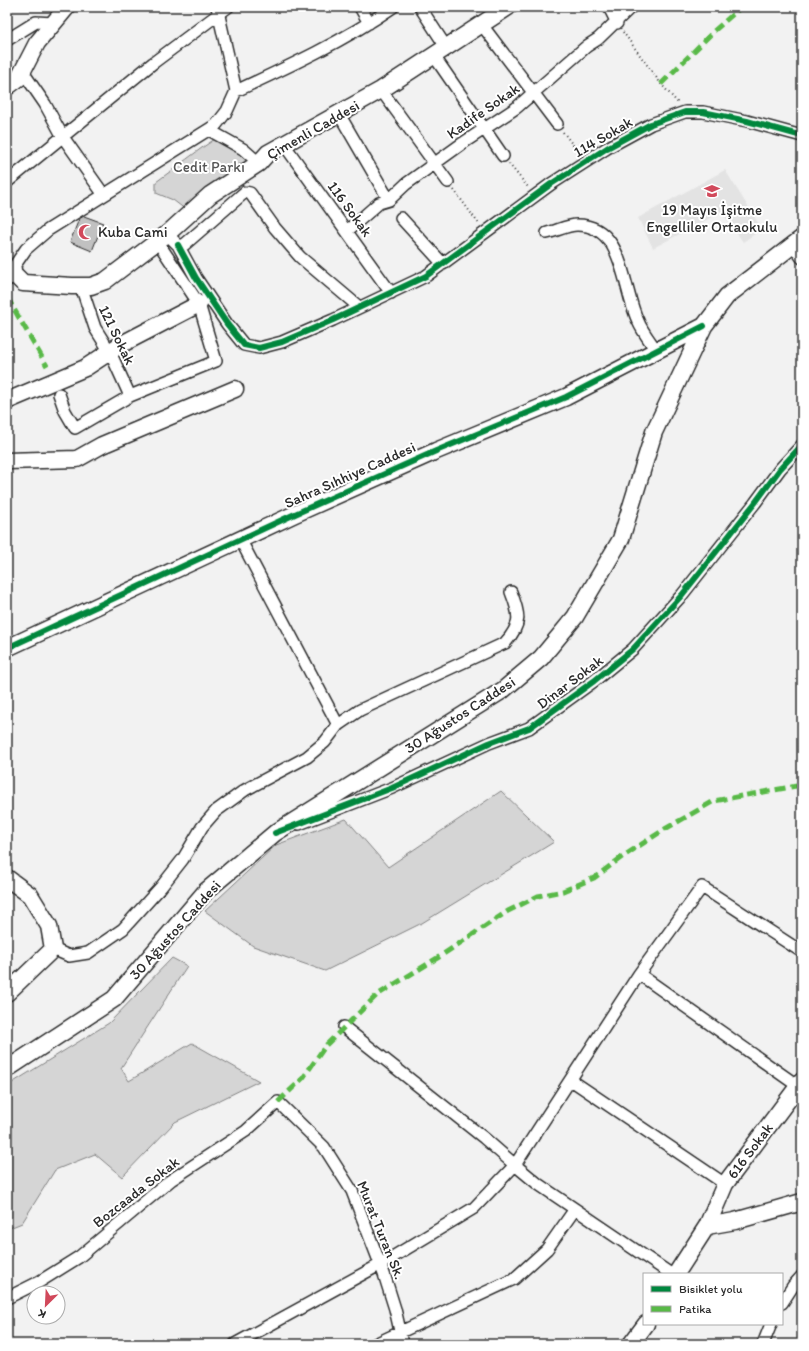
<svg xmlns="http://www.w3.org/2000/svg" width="809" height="1351" font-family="Itim,sans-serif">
<rect width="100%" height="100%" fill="#f2f2f2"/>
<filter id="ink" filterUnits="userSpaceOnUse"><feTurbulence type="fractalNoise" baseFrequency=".025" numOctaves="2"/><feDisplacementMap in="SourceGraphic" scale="8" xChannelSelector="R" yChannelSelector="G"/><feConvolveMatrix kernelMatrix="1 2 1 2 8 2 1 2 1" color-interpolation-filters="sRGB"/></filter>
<g filter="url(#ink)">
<path fill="#e3e3e3" d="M725,170L762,229L743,242L722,212L653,248L638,218Z"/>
<path fill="#d5d5d5" stroke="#808080" d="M218,137L252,160L186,210L173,200L156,193V182C177,167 196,151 218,137Z
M501,791L554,842L422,923L325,971L253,946L205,911L276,845L346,819L388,867Z
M172,958L187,966L121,1068L129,1081L192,1043L259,1081L175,1122L122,1177L95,1154L55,1170L22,1223L7,1229V1086L109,1023Z"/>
<path fill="#c1c1c1" stroke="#2b2b2b" d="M84,216L103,223L92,251L70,242L79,219Z"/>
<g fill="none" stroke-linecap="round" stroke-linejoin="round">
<defs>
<path id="street" d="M360,7L369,23
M420,7L446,47
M609,7L617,23
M482,25L557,124
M7,40L36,22L53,23
M434,56L503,156
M23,72L45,104L63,137L104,195
M381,90L448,182
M236,91C290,66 344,41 393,7
M339,114L389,200
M209,130L243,149L259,163
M283,143L391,293
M7,182L153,63L228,7
M401,218L443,264
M347,231L379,203L389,200L406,184L463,143L516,108L587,46L598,39L631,7
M547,233C556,231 568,225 577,225C625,225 622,289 638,321C642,331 650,341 656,350
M167,234L178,245H184L245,192L250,193L275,228L300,257L359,307
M792,244L802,258
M178,245L196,278L227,324L244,345L259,348L282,342L333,320L426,276L551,184L607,148L651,124L685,112H703L747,121L802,136
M7,280L16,276L15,265L26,249L48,230L216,125L227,111L236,91L217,7
M81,286L95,328L110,352L130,396
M59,394L65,411L75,428L130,396L216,361L199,304L157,241
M338,725L360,710L505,643C522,624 520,615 511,592
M299,824L392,788L489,743L529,728L594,681L633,649L682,595L755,503L780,469L802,445
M53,949L69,956L88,953L123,929L161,887L183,859L202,827L216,811L245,790L307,757L325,742L338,725L240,539
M639,974L702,887L802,952
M571,1080L725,1184
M671,1274L538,1184L515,1165L639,974L798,1086
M7,1298L39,1282L79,1257L171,1180L246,1131L278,1102L324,1147L352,1191L384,1274L395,1309L403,1344
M782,1303L793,1286L802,1276
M235,1344L381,1264L474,1208L515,1165L484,1138L344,1027
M375,1344L514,1279L547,1249L575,1209
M763,1344L771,1324"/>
<path id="secondary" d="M7,87L19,78L37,43L67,7
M16,276L23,283L72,286H91L105,281L167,234L210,195L259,163L268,153L381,90L508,7
M7,401L85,368L120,345L199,304
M7,461L77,459L102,445L235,389
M7,648L295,514L436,451L566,397L704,326
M7,878L30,895L49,926L53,949L7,993
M7,1069L114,999L206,891L275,833L503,690L541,658L575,617L621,539L654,432L704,326L727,296L802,238
M707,1226L735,1221L802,1202
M676,1274L707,1226L725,1184L802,1081
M631,1344L646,1324"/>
</defs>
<use href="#street" stroke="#2b2b2b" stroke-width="14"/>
<use href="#secondary" stroke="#2b2b2b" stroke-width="19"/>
<path stroke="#2b2b2b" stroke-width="2" stroke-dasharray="1 3" stroke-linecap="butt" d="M623,32L661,84L678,103
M563,132L579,153
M509,164L528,187
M454,190L479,224"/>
<use href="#street" stroke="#fff" stroke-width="11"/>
<use href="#secondary" stroke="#fff" stroke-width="16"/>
<path stroke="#58b947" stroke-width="5" stroke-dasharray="10 5" stroke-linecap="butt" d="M661,84L714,31L741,7
M7,297L47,366
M278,1102L303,1078L326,1045L377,995L439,957L508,911L538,896L563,891L594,878L622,857L665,829L714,801L802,785"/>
<defs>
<path id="cycleway" d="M178,245L196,278L227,324L244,345L259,348L282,342L333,320L426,276L551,184L607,148L651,124L685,112H703L747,121L802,136
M7,648L295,514L436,451L566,397L704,326
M275,833L392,788L489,743L529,728L594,681L633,649L682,595L755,503L780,469L802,445"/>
</defs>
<use href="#cycleway" stroke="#fff" stroke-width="8"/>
<use href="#cycleway" stroke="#00873e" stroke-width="6"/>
</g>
</g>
<defs>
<symbol id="school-bare" viewBox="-9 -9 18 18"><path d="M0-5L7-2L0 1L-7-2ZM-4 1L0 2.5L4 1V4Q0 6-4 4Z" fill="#d1495b" stroke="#fff" stroke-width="2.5" paint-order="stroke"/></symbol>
<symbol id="mosque-bare" viewBox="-9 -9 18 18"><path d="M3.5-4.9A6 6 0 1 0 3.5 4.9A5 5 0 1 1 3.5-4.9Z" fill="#d1495b" stroke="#fff" stroke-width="2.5" paint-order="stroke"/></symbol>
</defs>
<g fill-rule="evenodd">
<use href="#school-bare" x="701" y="180" width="22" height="22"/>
<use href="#mosque-bare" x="75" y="221" width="22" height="22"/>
</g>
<g text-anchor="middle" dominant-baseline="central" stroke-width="4" stroke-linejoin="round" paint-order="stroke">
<g font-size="15" fill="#2b2b2b" stroke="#fff">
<text transform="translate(483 111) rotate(-35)">Kadife Sokak</text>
<text transform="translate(313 130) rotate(-30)">Çimenli Caddesi</text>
<text transform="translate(603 137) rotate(-30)">114 Sokak</text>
<text transform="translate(350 209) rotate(54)">116 Sokak</text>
<text transform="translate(117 335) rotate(64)">121 Sokak</text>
<text transform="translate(350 475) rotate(-24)">Sahra Sıhhiye Caddesi</text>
<text transform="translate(570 682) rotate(-37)">Dinar Sokak</text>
<text transform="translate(460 715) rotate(-33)">30 Ağustos Caddesi</text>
<text transform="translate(175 930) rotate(-48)">30 Ağustos Caddesi</text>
<text transform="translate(750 1151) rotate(-53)">616 Sokak</text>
<text transform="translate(136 1192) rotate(-38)">Bozcaada Sokak</text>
<text transform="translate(381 1230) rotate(68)">Murat Turan Sk.</text>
</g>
<g font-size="15" fill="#565656" stroke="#fff">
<text x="209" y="167">Cedit Parkı</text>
</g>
<g font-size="15" fill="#2b2b2b" stroke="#fff">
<text x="712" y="210">19 Mayıs İşitme<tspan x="712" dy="17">Engelliler Ortaokulu</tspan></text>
<text x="98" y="232" text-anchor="start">Kuba Cami</text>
</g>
</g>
<rect width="809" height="1351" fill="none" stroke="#fff" stroke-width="24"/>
<rect x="12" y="12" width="785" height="1327" fill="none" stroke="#2b2b2b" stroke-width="1.5" filter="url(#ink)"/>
<rect x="643" y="1273" width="140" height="52" fill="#ffffff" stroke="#aaaaaa"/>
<rect x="651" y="1286" width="20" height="6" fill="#00873e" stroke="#aaaaaa"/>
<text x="679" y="1293" font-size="12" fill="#2b2b2b">Bisiklet yolu</text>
<rect x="651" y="1306" width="20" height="6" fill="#58b947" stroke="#aaaaaa"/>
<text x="679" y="1313" font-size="12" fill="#2b2b2b">Patika</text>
<g transform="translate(46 1305) rotate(204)"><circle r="19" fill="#ffffff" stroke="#aaaaaa"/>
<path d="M0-3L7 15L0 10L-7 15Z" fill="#d1495b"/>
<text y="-6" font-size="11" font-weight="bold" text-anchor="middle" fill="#2b2b2b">K</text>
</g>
</svg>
